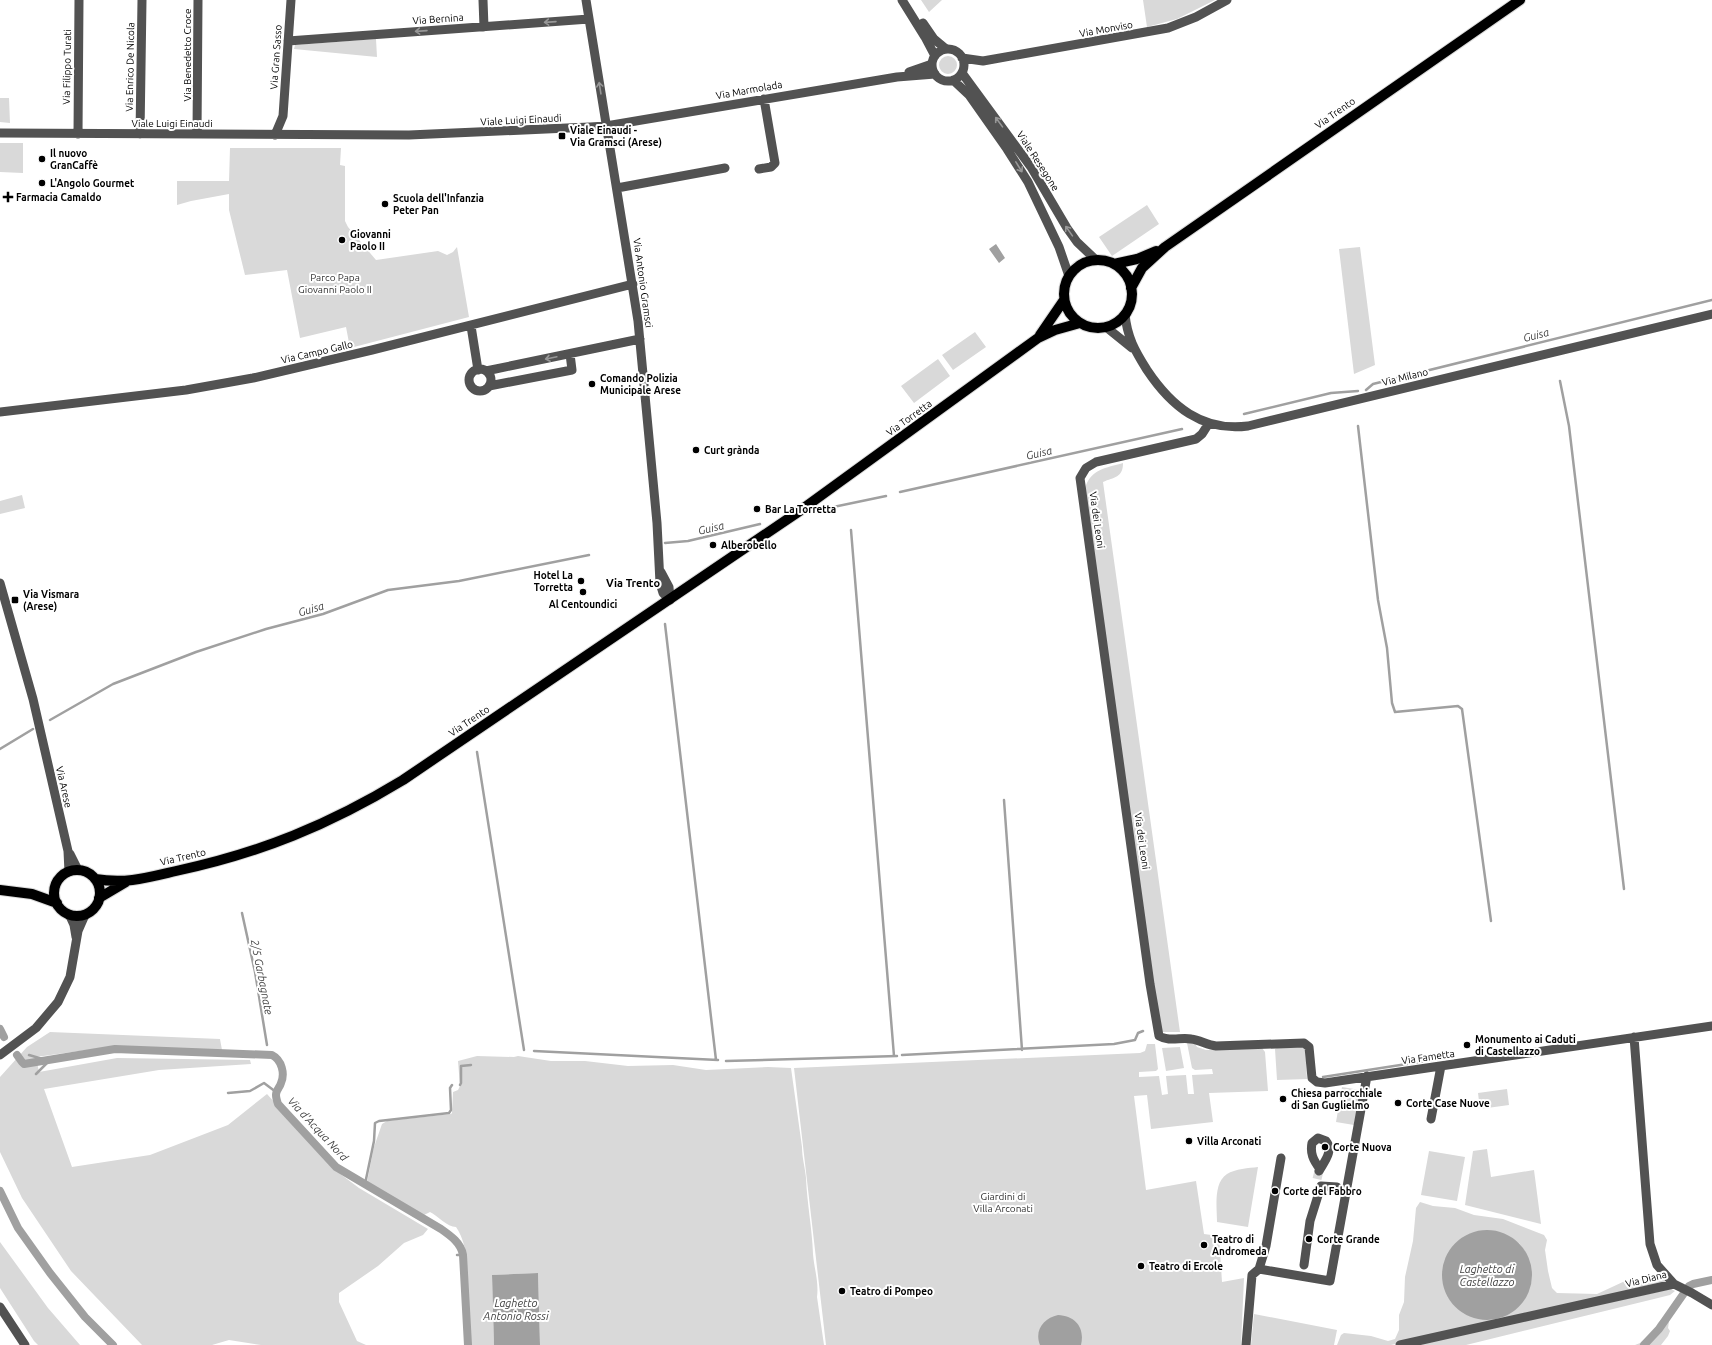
<svg xmlns="http://www.w3.org/2000/svg" width="1712" height="1345" font-family="Ubuntu,sans-serif">
<rect width="100%" height="100%" fill="#fff"/>
<path fill="#d9d9d9" fill-rule="evenodd" d="M921,0H942L929,12Z
M1143,0H1215L1177,19L1147,27Z
M376,39L377,57L294,49L295,45Z
M939 65a9 9 0 1 1 18 0a9 9 0 1 1-18 0Z
M0,98H9L10,123L0,122Z
M0,143H23V173L0,172Z
M230,148H341L340,165L345,166V221L348,227L376,260L438,251L447,255L453,252L457,247L469,317L350,348L346,327L300,338L287,270L245,275L229,210V194L191,201L177,205V181H229Z
M1147,205L1159,224L1112,256L1099,237Z
M1360,247L1375,365L1354,374L1339,249Z
M975,332L986,347L953,370L942,355Z
M938,359L950,376L914,403L901,386Z
M1123,463C1123,478 1114,477 1103,482L1180,1032H1159L1085,488C1091,469 1106,468 1123,463Z
M22,495L25,508L0,514V501Z
M50,1032L220,1039L222,1050L116,1046L36,1057L39,1072L117,1058L250,1060L251,1064L159,1070L44,1089L72,1167L150,1155L228,1125L267,1094L335,1170L359,1188L428,1229L423,1235L404,1243L378,1266L339,1293V1302L357,1341L366,1345H261L229,1340L212,1345H142L71,1271L22,1198L0,1152V1077L27,1047Z
M1187,1043H1195L1197,1047L1206,1050L1262,1048L1265,1052L1268,1091L1209,1093L1213,1122L1151,1129L1147,1095L1134,1096L1146,1190L1196,1181L1204,1234L1219,1236L1222,1282L1244,1278L1241,1345H826L794,1068L1140,1053L1145,1051L1147,1044H1155L1158,1069L1156,1071L1139,1072V1077L1159,1076L1162,1095L1168,1094L1166,1076L1186,1075L1188,1094H1194L1192,1075L1213,1074L1212,1069L1195,1070L1192,1068Z
M1180,1047L1184,1068L1166,1071L1162,1048Z
M1305,1047L1307,1079L1277,1080L1275,1049L1277,1048Z
M477,1056L514,1057L518,1056L551,1061H585L628,1066L673,1065L706,1070L768,1067L791,1068L802,1147C802,1158 805,1167 806,1178C807,1203 812,1228 813,1254C814,1268 819,1282 817,1297L824,1345H540L538,1273L492,1275L494,1345H471L466,1275C468,1259 465,1240 456,1227C447,1227 438,1216 430,1212L424,1215L422,1214L367,1182L374,1147L382,1124L387,1121L451,1114L452,1113L453,1092L458,1090L460,1086L458,1061Z
M1342,1087L1360,1090L1354,1125L1336,1122Z
M1507,1089L1509,1105L1480,1109L1478,1093Z
M1487,1149L1491,1177L1534,1170L1541,1224L1465,1205L1473,1151Z
M1429,1151L1465,1157L1457,1201L1421,1195Z
M1258,1167L1248,1227L1217,1222C1217,1208 1213,1183 1227,1174C1235,1169 1249,1168 1258,1167Z
M1420,1202L1433,1206L1455,1208L1474,1215L1503,1219L1544,1235L1547,1240L1545,1250L1548,1271L1552,1288L1557,1293L1597,1294L1625,1281L1658,1276L1665,1280L1666,1284L1391,1345H1337L1341,1335L1344,1333L1371,1336L1388,1341L1395,1339L1399,1330V1315L1404,1302L1405,1277L1413,1241L1416,1208ZM1472,1233L1519,1243L1526,1253L1519,1306L1505,1316L1450,1300C1435,1271 1444,1248 1472,1233Z
M0,1242L48,1308L80,1345H38L34,1341L0,1288Z
M1671,1289L1675,1291L1670,1295L1654,1299L1466,1345H1414Z
M1671,1309L1668,1328L1670,1331L1668,1336L1661,1345H1635L1640,1343L1653,1332L1658,1323Z
M1254,1314L1337,1330L1334,1345H1251Z"/>
<path fill="#a0a0a0" d="M996,244L1005,258L999,263L989,249Z
M1442 1275a45 45 0 1 1 90 0a45 45 0 1 1-90 0Z
M538,1273L540,1345H494L492,1275Z
M1058,1315C1076,1316 1085,1328 1081,1345H1040C1034,1330 1044,1318 1058,1315Z"/>
<g fill="none" stroke-linecap="round" stroke-linejoin="round">
<path stroke="#a0a0a0" stroke-width="2.5" d="M1560,381L1569,426L1624,889
M1366,390L1373,384L1712,300
M1244,414L1331,393L1358,391
M1358,426L1378,600L1387,648L1392,703L1395,712L1458,706L1462,709L1491,921
M900,492L1182,429
M819,510L886,496
M851,530L894,1056
M665,543L688,541L760,524
M665,624L716,1060
M50,720L113,684L196,652L266,629L323,614L388,590L459,581L589,555
M0,749L33,729
M477,752L524,1050
M1004,800L1022,1050
M242,913L255,972L267,1045
M534,1051L718,1060
M29,1055L46,1060
M267,1055V1053
M902,1055L1114,1044L1135,1040L1138,1033L1143,1031
M726,1061L897,1056
M36,1074L51,1059
M1323,1077L1452,1057
M460,1085L461,1083V1066L471,1065
M228,1093L250,1091L264,1083L276,1092
M365,1184L374,1141L375,1123L379,1121L449,1113L451,1110L450,1088L452,1085
M457,1255H463"/>
<path stroke="#a0a0a0" stroke-width="8" d="M0,1029L4,1037
M17,1055L22,1062L24,1064L115,1049L272,1055C282,1060 285,1074 281,1083C280,1087 276,1090 276,1095C276,1098 277,1101 278,1104L336,1167L441,1229C451,1236 461,1243 463,1255L468,1345
M0,1191L18,1228L50,1273L85,1317L113,1345
M1644,1345L1659,1329L1689,1286L1693,1284L1712,1280"/>
<path stroke="#d9d9d9" stroke-width="9" stroke-dasharray="9 4.5" stroke-linecap="butt" d="M1317,1179L1319,1171"/>
<defs>
<path id="major" d="M1064 294a34 34 0 1 1 68 0a34 34 0 1 1-68 0Z
M1114,264L1137,259L1156,251
M1131,288L1142,268L1165,247L1520,0
M1040,335L1064,300
M54 893a23 23 0 1 1 46 0a23 23 0 1 1-46 0Z
M95,879C126,884 146,878 176,871C260,853 329,825 403,780L801,510L1038,338L1055,330L1080,323
M0,890L32,894L57,903
M99,898L126,882"/>
</defs>
<use href="#major" stroke="#dbdbdb" stroke-width="12"/>
<path stroke="#525252" stroke-width="9" d="M483,0L484,27
M586,0L638,321L657,523L660,583L663,593L670,600
M902,0L925,37L935,56
M923,23L934,39L946,49
M288,41L589,19
M932 65a16 16 0 1 1 32 0a16 16 0 1 1-32 0Z
M962,58L983,61L1168,28L1196,17L1227,0
M909,72L932,64
M962,73L1031,167L1067,228L1077,242L1096,260
M953,80L969,95L1007,149L1028,182L1059,247L1069,276
M0,133L409,135L590,127L606,126L897,77L935,74
M78,134L79,0
M140,134L142,0
M197,134L198,0
M275,135L283,116L291,0
M759,169L771,167L775,163L764,99
M617,188L725,168
M1125,314C1127,337 1135,351 1147,370C1171,406 1202,432 1248,426L1712,314
M471,326L478,370
M1106,327L1132,348
M469 380a11 11 0 1 1 22 0a11 11 0 1 1-22 0Z
M486,371L640,339
M489,386L572,370L570,354
M0,412L186,390L253,378L372,350L633,284
M1209,423L1202,434L1196,439L1096,462L1086,468L1080,478L1150,984L1159,1036C1169,1042 1181,1037 1191,1039C1200,1040 1207,1045 1216,1046L1304,1043L1309,1047L1312,1078L1317,1082L1325,1083L1712,1026
M661,572L669,587L670,600
M0,583L33,699L68,851L69,872
M70,854L78,870
M69,914L74,925L76,937
M0,1055L36,1028L58,1002L70,977L78,931L85,915
M1431,1119L1441,1066
M1319,1171C1324,1162 1334,1151 1326,1141L1318,1138L1312,1143C1310,1153 1313,1160 1320,1169
M1304,1265L1310,1221L1321,1186L1337,1187
M1259,1269L1266,1246L1281,1158
M1674,1284L1692,1293L1712,1305
M0,1307L25,1345
M1246,1345L1252,1275L1259,1269L1330,1281L1367,1076
M1400,1345L1674,1284L1657,1265L1650,1244L1634,1037"/>
<use href="#major" stroke="#000" stroke-width="10"/>
</g>
<defs><path id="oneway-shaft" d="M-6 0H5M1.5-3L5.5 0L1.5 3" fill="none" stroke-width="1.6" stroke-linecap="round" stroke-linejoin="round"/></defs>
<g stroke="#979797">
<use href="#oneway-shaft" transform="translate(550 22) rotate(176)"/>
<use href="#oneway-shaft" transform="translate(421 31) rotate(176)"/>
<use href="#oneway-shaft" transform="translate(600 88) rotate(-99)"/>
<use href="#oneway-shaft" transform="translate(999 122) rotate(-126)"/>
<use href="#oneway-shaft" transform="translate(1019 167) rotate(58)"/>
<use href="#oneway-shaft" transform="translate(1069 231) rotate(-125)"/>
<use href="#oneway-shaft" transform="translate(551 358) rotate(168)"/>
</g>
<g fill="#000" stroke="#fff" stroke-width="1.5">
<rect x="558" y="132" width="8" height="8" rx="2"/>
<circle cx="42" cy="159" r="4"/>
<circle cx="42" cy="183" r="4"/>
<path d="M6 191h4v4h4v4h-4v4h-4v-4h-4v-4h4z"/>
<circle cx="385" cy="204" r="4"/>
<circle cx="342" cy="240" r="4"/>
<circle cx="592" cy="384" r="4"/>
<circle cx="696" cy="450" r="4"/>
<circle cx="757" cy="509" r="4"/>
<circle cx="713" cy="545" r="4"/>
<circle cx="581" cy="581" r="4"/>
<circle cx="583" cy="592" r="4"/>
<rect x="11" y="596" width="8" height="8" rx="2"/>
<circle cx="1467" cy="1045" r="4"/>
<circle cx="1283" cy="1099" r="4"/>
<circle cx="1398" cy="1103" r="4"/>
<circle cx="1189" cy="1141" r="4"/>
<circle cx="1325" cy="1147" r="4"/>
<circle cx="1275" cy="1191" r="4"/>
<circle cx="1309" cy="1239" r="4"/>
<circle cx="1204" cy="1245" r="4"/>
<circle cx="1141" cy="1266" r="4"/>
<circle cx="842" cy="1291" r="4"/>
</g>
<g text-anchor="middle" dominant-baseline="central" stroke-width="4" stroke-linejoin="round" paint-order="stroke">
<g font-size="10" fill="#000" stroke="#fff">
<text transform="translate(438 19) rotate(-4)">Via Bernina</text>
<text transform="translate(1106 29) rotate(-10)">Via Monviso</text>
<text transform="translate(187 55) rotate(-90)">Via Benedetto Croce</text>
<text transform="translate(276 57) rotate(-86)">Via Gran Sasso</text>
<text transform="translate(67 67) rotate(-89)">Via Filippo Turati</text>
<text transform="translate(130 67) rotate(-89)">Via Enrico De Nicola</text>
<text transform="translate(749 90) rotate(-10)">Via Marmolada</text>
<text transform="translate(1335 113) rotate(-35)">Via Trento</text>
<text transform="translate(521 120) rotate(-3)">Viale Luigi Einaudi</text>
<text x="172" y="123">Viale Luigi Einaudi</text>
<text transform="translate(1038 161) rotate(57)">Viale Resegone</text>
<text transform="translate(643 283) rotate(82)">Via Antonio Gramsci</text>
<text transform="translate(317 352) rotate(-13)">Via Campo Gallo</text>
<text transform="translate(1405 377) rotate(-14)">Via Milano</text>
<text transform="translate(909 418) rotate(-36)">Via Torretta</text>
<text transform="translate(1097 520) rotate(82)">Via dei Leoni</text>
<text transform="translate(469 721) rotate(-34)">Via Trento</text>
<text transform="translate(64 787) rotate(77)">Via Arese</text>
<text transform="translate(1142 841) rotate(82)">Via dei Leoni</text>
<text transform="translate(183 857) rotate(-13)">Via Trento</text>
<text transform="translate(1428 1057) rotate(-8)">Via Fametta</text>
<text transform="translate(1646 1279) rotate(-14)">Via Diana</text>
</g>
<g font-size="10" font-weight="bold" fill="#000" stroke="#fff" text-anchor="start">
<text x="570" y="130">Viale Einaudi -<tspan x="570" dy="12">Via Gramsci (Arese)</tspan></text>
<text x="50" y="153">Il nuovo<tspan x="50" dy="12">GranCaffè</tspan></text>
<text x="50" y="183">L'Angolo Gourmet</text>
<text x="16" y="197">Farmacia Camaldo</text>
<text x="393" y="198">Scuola dell'Infanzia<tspan x="393" dy="12">Peter Pan</tspan></text>
<text x="350" y="234">Giovanni<tspan x="350" dy="12">Paolo II</tspan></text>
<text x="600" y="378">Comando Polizia<tspan x="600" dy="12">Municipale Arese</tspan></text>
<text x="704" y="450">Curt grànda</text>
<text x="765" y="509">Bar La Torretta</text>
<text x="721" y="545">Alberobello</text>
<text x="573" y="575" text-anchor="end">Hotel La<tspan x="573" dy="12">Torretta</tspan></text>
<text x="23" y="594">Via Vismara<tspan x="23" dy="12">(Arese)</tspan></text>
<text x="583" y="604" text-anchor="middle">Al Centoundici</text>
<text x="1475" y="1039">Monumento ai Caduti<tspan x="1475" dy="12">di Castellazzo</tspan></text>
<text x="1291" y="1093">Chiesa parrocchiale<tspan x="1291" dy="12">di San Guglielmo</tspan></text>
<text x="1406" y="1103">Corte Case Nuove</text>
<text x="1197" y="1141">Villa Arconati</text>
<text x="1333" y="1147">Corte Nuova</text>
<text x="1283" y="1191">Corte del Fabbro</text>
<text x="1212" y="1239">Teatro di<tspan x="1212" dy="12">Andromeda</tspan></text>
<text x="1317" y="1239">Corte Grande</text>
<text x="1149" y="1266">Teatro di Ercole</text>
<text x="850" y="1291">Teatro di Pompeo</text>
</g>
<g font-size="10" fill="#303030" stroke="#fff">
<text x="335" y="277">Parco Papa<tspan x="335" dy="12">Giovanni Paolo II</tspan></text>
<text x="1003" y="1196">Giardini di<tspan x="1003" dy="12">Villa Arconati</tspan></text>
</g>
<g font-size="11" font-style="italic" fill="#414141" stroke="#fff">
<text transform="translate(1536 335) rotate(-14)">Guisa</text>
<text transform="translate(1039 453) rotate(-13)">Guisa</text>
<text transform="translate(711 528) rotate(-13)">Guisa</text>
<text transform="translate(311 609) rotate(-16)">Guisa</text>
<text transform="translate(262 977) rotate(79)">2/5 Garbagnate</text>
<text transform="translate(318 1129) rotate(47)">Via d'Acqua Nord</text>
<text x="1487" y="1269">Laghetto di<tspan x="1487" dy="13">Castellazzo</tspan></text>
<text x="516" y="1303">Laghetto<tspan x="516" dy="13">Antonio Rossi</tspan></text>
</g>
<g font-size="11" font-weight="bold" fill="#000" stroke="#fff">
<text x="633" y="583">Via Trento</text>
</g>
</g>
</svg>
